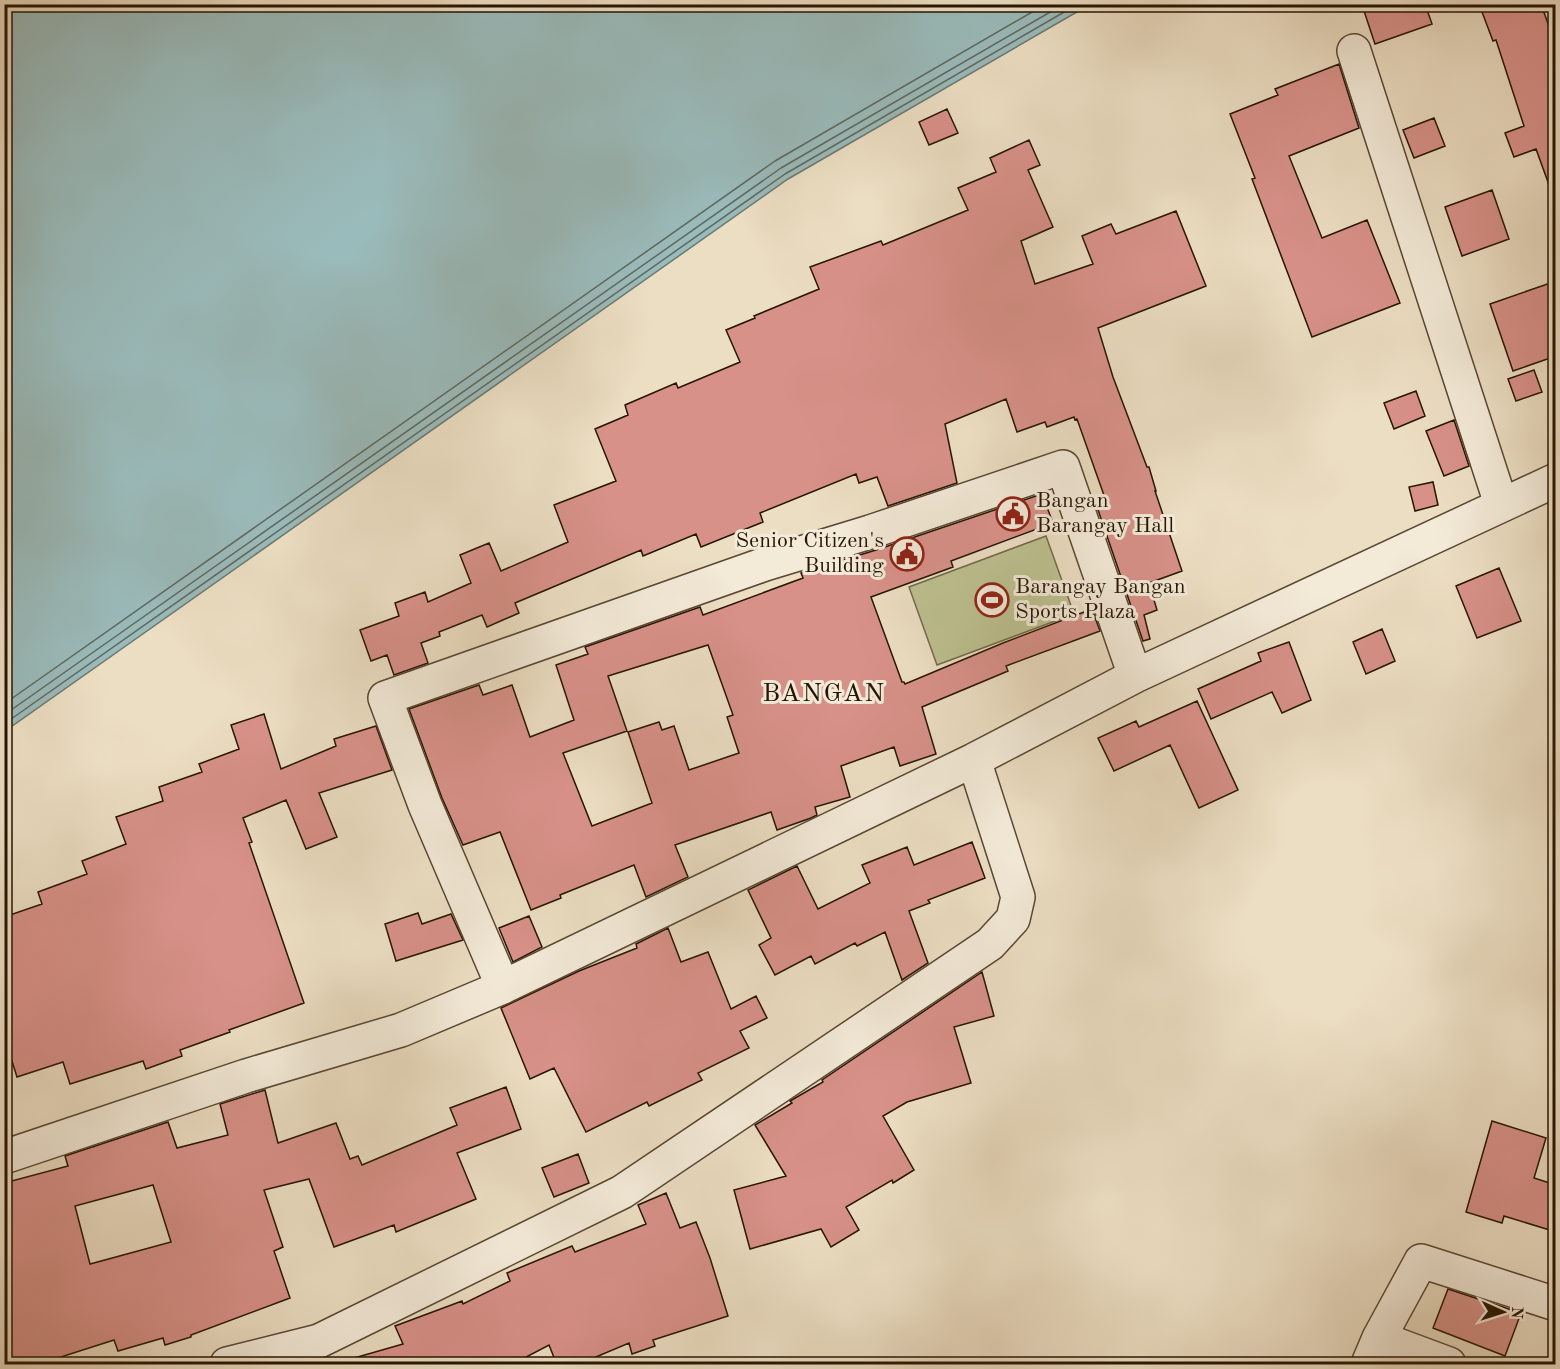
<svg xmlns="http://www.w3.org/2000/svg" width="1560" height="1369" font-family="'Old Standard TT',serif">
<rect width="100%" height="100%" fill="#ecdec3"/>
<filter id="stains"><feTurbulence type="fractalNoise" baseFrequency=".00333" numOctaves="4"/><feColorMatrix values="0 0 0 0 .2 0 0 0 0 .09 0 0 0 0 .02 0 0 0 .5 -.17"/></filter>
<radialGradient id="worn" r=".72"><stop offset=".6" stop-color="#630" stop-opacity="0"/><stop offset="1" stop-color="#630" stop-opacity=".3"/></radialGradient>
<path fill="#bdc090" stroke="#726a4a" stroke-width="1.5" d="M1046,536L1074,614L937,665L909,587Z"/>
<path fill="#9abbbb" stroke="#6c7971" stroke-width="1.5" d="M5,4H1089V5L788,179L5,731Z"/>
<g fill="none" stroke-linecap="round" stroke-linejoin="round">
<path stroke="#60685f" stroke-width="1.5" d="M4,704L775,161L1046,4
M4,715L781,168L1064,4
M4,724L785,174L1078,4"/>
</g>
<path fill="#d89189" stroke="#261503" stroke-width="1.5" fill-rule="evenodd" d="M1383,4H1425L1432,24L1375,44L1364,11Z
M1479,4H1541L1551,32L1556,30V192L1552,193L1536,149L1514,157L1505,133L1524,126L1496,40L1493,41Z
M1339,64L1359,128L1289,156L1322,238L1367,220L1400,303L1312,337L1252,179L1255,178L1230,114L1278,95L1275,89Z
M947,109L958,133L929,145L919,122Z
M1434,118L1445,146L1414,158L1403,130Z
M1029,140L1040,165L1028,170L1053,227L1021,241L1035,284L1093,264L1082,236L1111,224L1116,234L1176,211L1206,286L1098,328L1113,377L1147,467H1149L1156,491H1155L1182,571L1149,583L1157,610L1144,615L1150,639L1143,641L1096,504L1106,501L1077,419L1075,420L1074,417L1047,427L1045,422L1017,432L1006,399L945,424L957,483L888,506L877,477L859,483L856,474L760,513L763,522L701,547L696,534L643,556L641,550L515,603L519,613L487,627L482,615L439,632L440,636L421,643L428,663L394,675L387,655L371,661L360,630L399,616L395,603L425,592L428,602L471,583L460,555L489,543L501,571L568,542L554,505L616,481L595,429L628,415L625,405L676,383L678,388L740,362L726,330L755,318L754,316L819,289L810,267L881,241L883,245L968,210L958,188L996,172L990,158Z
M1492,190L1509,239L1462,256L1445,207Z
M1556,281V356L1513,371L1490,304Z
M1534,370L1542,392L1516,401L1508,379Z
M1416,391L1425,416L1394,429L1384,403Z
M1454,420L1469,466L1444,476L1426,431Z
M1433,482L1438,505L1415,511L1409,487Z
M1042,494L1053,523L951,561L953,567L871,597L902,682H904L905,684L1003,643L1092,609L1100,631L1006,666L1008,671L922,707L936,754L900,766L894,747L841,766L850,797L815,807L817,815L811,818L777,830L771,812L675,845L688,877L646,897L634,865L560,895L561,898L531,910L500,832L463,845L442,798L409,709L479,685L483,695L512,685L530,737L574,720L556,665L588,654L585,647L700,607L703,615L803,578L801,573L876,550ZM708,645L733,715L727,717L739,753L689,770L674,726L662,730L659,722L628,732L652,803L592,826L563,753L627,731L608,676Z
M1499,568L1521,621L1477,638L1456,586Z
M1382,629L1395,661L1366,674L1353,642Z
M1289,642L1311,700L1282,713L1272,692L1211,719L1198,689L1261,661L1258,653Z
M1197,701L1238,790L1199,808L1170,745L1114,771L1098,738L1136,721L1139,727Z
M264,714L281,769L336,746L334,739L376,726L392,770L319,793L337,837L306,849L286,800L243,818L252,842L249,843L304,1003L229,1030L230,1032L180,1050L182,1056L146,1069L143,1061L70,1084L63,1062L17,1077L4,1036V917L42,904L38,892L87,874L82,861L126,844L116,817L163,801L159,787L202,772L199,764L239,749L231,725Z
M972,842L985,878L928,900L930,903L909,911L928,963L902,980L885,932L857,946L855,943L815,964L811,956L775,975L759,945L771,938L748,890L797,866L818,909L870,883L862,865L907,847L914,865Z
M418,913L422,924L451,914L463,940L396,961L385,924Z
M529,916L542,947L513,962L499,928Z
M668,928L681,962L708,952L731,1009L756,996L767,1018L740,1031L749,1048L698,1073L702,1080L649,1106L647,1102L586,1132L554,1068L530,1079L501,1008L579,971L637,948L636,944Z
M982,972L994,1016L954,1027L971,1083L907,1102L883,1116L914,1170L893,1183L892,1180L846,1207L859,1230L831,1247L821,1229L750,1249L734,1190L786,1176L755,1125L792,1103L790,1101L823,1082L822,1080Z
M506,1087L521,1129L457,1153L476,1199L396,1232L394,1225L334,1247L309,1179L264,1190L283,1247L274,1251L290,1298L191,1335V1337L165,1345L163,1338L118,1351L114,1340L36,1365H4V1183L68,1166L65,1156L168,1122L177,1148L228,1135L220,1104L265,1090L278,1143L336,1123L350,1159L358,1156L362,1165L457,1125L450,1108ZM153,1185L171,1242L90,1264L75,1206Z
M1492,1121L1546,1138L1534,1178L1556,1185V1232L1504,1216L1502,1223L1466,1212Z
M578,1154L589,1183L554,1197L542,1168Z
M666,1193L680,1228L696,1222L710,1258L728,1316L653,1340L655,1346L632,1354L629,1343L577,1365H557L549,1345L511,1365H355L354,1358L403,1344L395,1326L462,1301L463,1304L510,1281L507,1273L572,1246L575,1252L646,1224L638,1205Z
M1448,1289L1521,1313L1505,1356L1433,1328Z"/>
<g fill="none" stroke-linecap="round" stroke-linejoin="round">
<defs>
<path id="minor" d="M1354,51L1501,504
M503,987L425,805L385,698L765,564L870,532L1063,467L1135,676
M4,1157L246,1076L401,1030L503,987L974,760L1135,676L1556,480
M1379,1338L1449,1364
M227,1364L319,1341L622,1192L990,944L1013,919L1018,897L974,760
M1368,1364L1379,1338L1421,1261L1556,1304"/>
</defs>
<use href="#minor" stroke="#584733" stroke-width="36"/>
<use href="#minor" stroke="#f3ead8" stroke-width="33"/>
</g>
<defs>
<symbol id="civic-ring" viewBox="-11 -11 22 22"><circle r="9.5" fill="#f3ead8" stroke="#8f2418" stroke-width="1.5"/><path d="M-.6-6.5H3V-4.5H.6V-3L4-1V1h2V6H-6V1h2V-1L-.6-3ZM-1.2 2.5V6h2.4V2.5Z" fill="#8f2418"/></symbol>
<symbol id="stadium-ring" viewBox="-11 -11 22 22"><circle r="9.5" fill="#f3ead8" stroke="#8f2418" stroke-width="1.5"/><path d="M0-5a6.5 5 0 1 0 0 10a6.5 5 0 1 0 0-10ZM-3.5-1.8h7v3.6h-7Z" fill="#8f2418"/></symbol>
</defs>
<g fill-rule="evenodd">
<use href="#civic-ring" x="994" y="495" width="38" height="38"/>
<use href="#civic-ring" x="888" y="535" width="38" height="38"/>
<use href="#stadium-ring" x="973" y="581" width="38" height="38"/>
</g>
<g text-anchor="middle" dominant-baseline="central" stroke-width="6" stroke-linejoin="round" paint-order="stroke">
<g font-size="22" fill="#261503" stroke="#f3ead8" text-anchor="start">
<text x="1036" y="501">Bangan<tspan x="1036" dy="25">Barangay Hall</tspan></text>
<text x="884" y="541" text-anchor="end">Senior Citizen's<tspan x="884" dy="25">Building</tspan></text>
<text x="1015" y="587">Barangay Bangan<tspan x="1015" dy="25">Sports Plaza</tspan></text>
</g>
<g font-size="26" letter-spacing="1.5" fill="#261503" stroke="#f3ead8">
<text x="824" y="694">BANGAN</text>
</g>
</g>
<rect width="1560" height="1369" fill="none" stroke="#ecdec3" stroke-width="24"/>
<rect x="6" y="6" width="1548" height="1357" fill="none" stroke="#261503" stroke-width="3"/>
<rect x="12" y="12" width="1536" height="1345" fill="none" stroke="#261503" stroke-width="1.5"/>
<g transform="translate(1503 1312) rotate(93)" stroke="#f3ead8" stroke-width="4.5" paint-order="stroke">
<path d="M0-4.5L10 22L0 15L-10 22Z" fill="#261503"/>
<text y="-9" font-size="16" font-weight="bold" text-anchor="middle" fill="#261503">N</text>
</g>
<rect width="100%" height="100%" filter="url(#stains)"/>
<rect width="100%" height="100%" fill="url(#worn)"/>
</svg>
